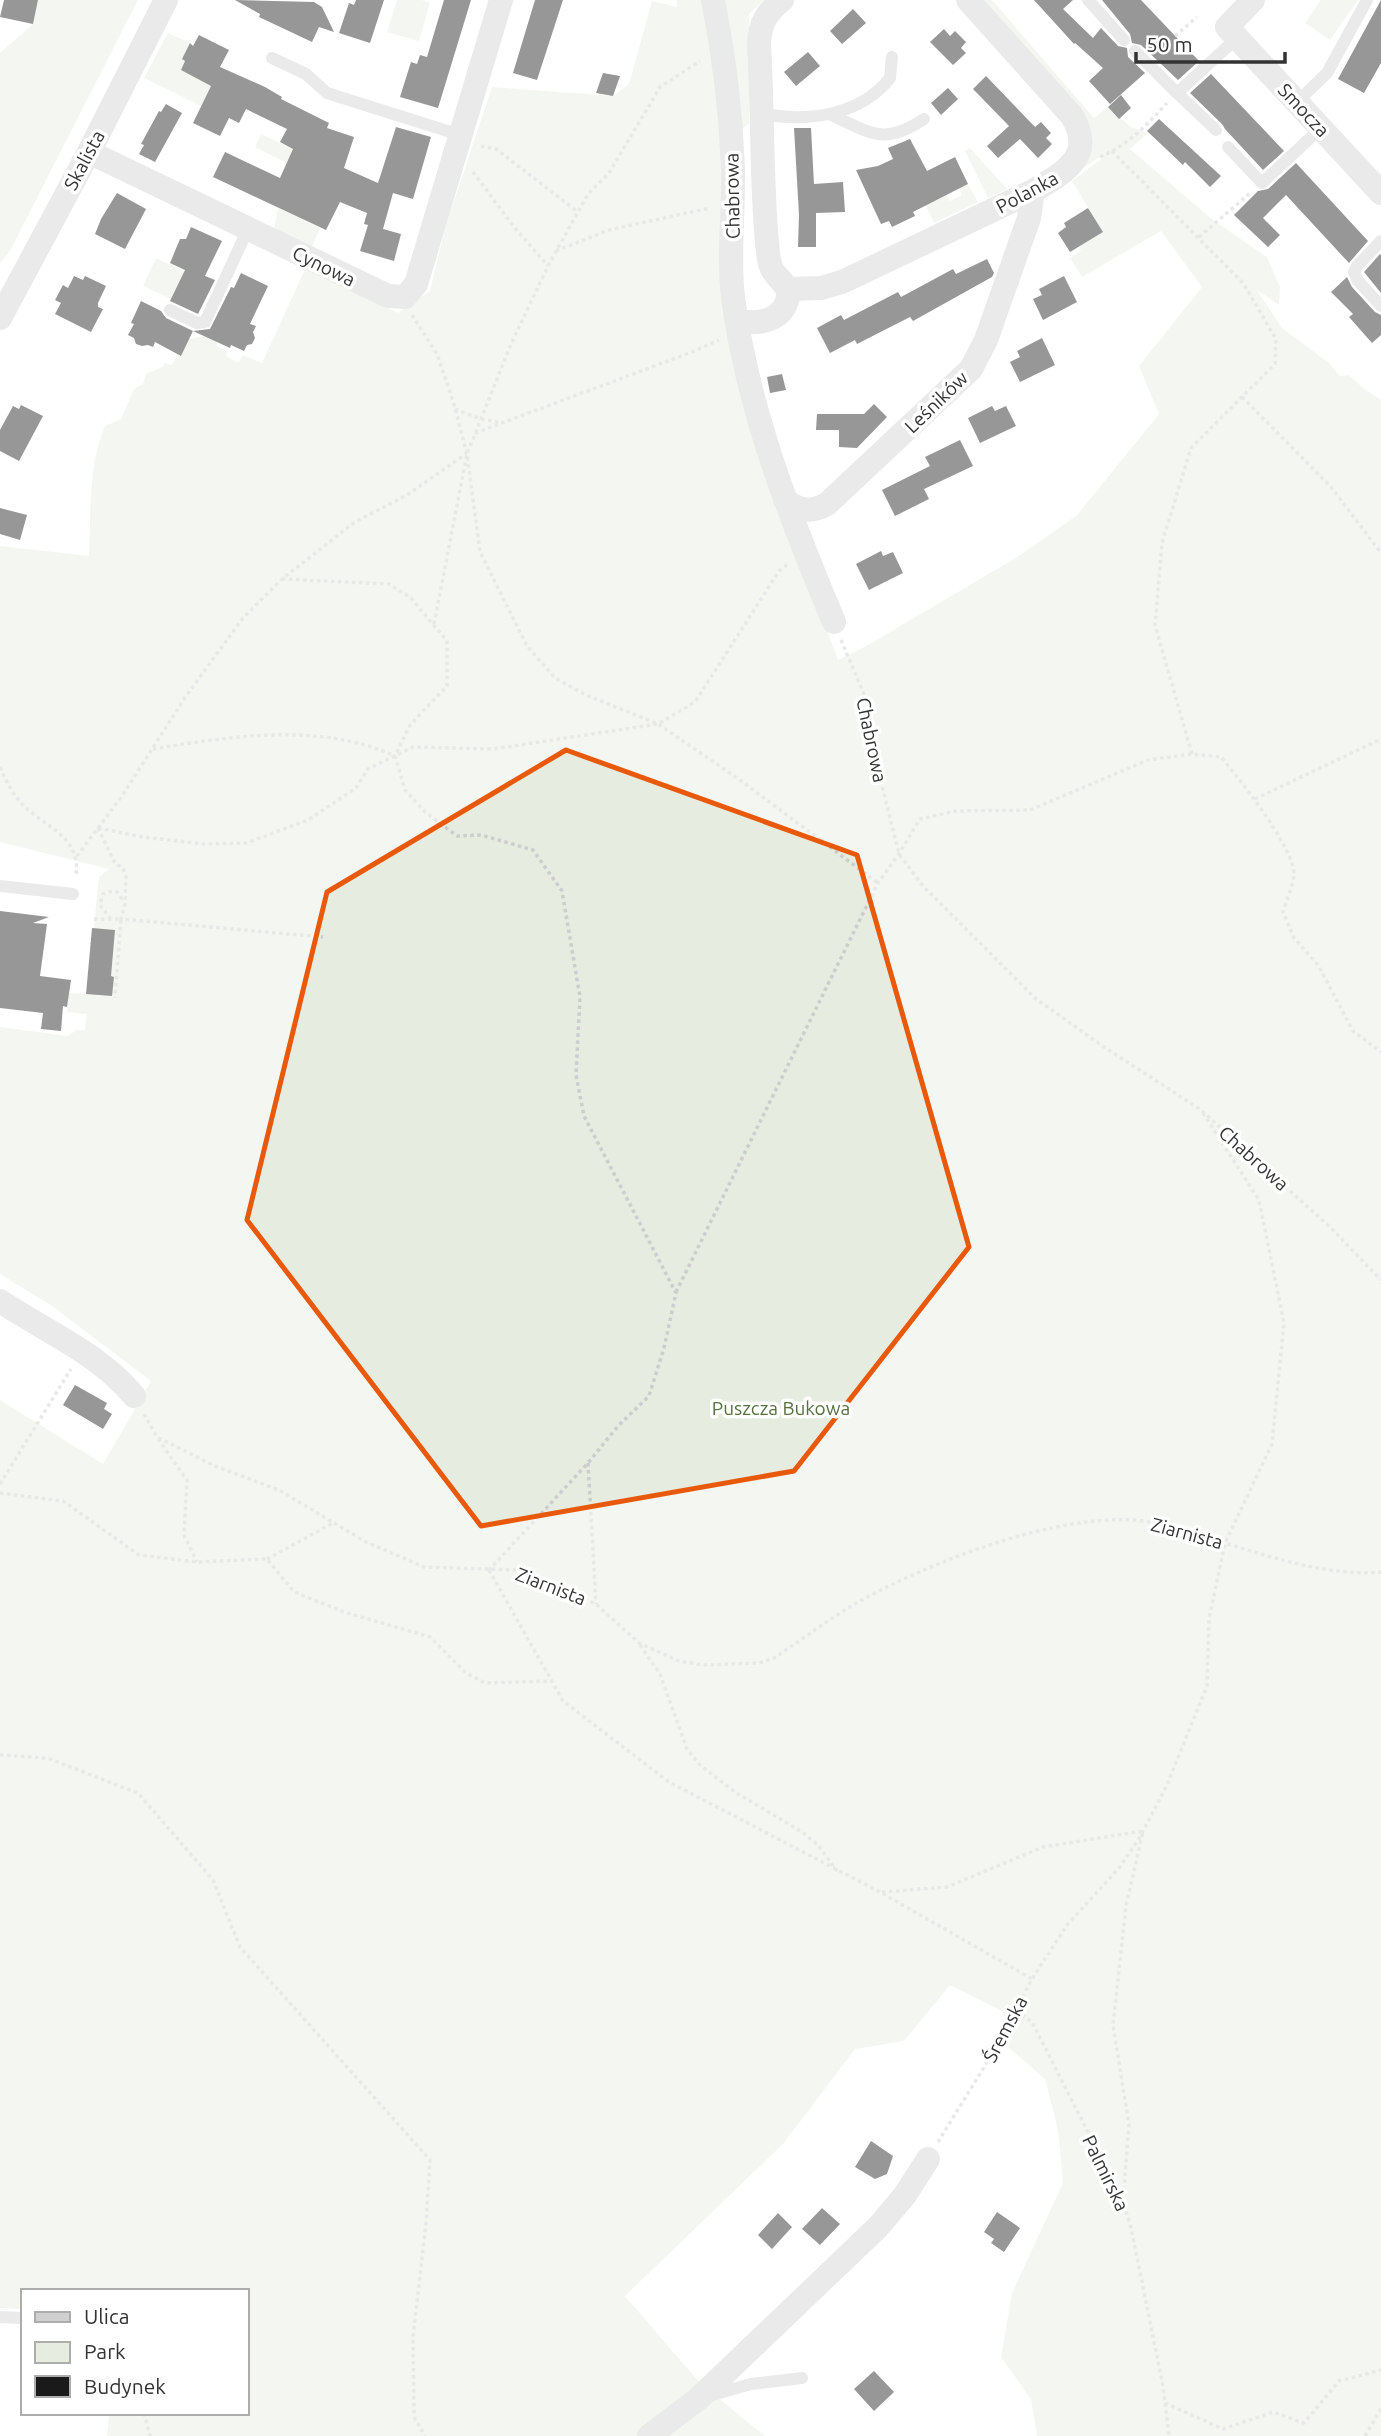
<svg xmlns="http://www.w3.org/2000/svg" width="1381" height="2436" font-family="Ubuntu,sans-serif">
<rect width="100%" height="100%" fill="#fff"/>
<path fill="#e6ecdf" d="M38,0H138L10,251L0,263V53L33,24Z
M397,0H422L430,3L419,41L387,32Z
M677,0H764L749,14V124L727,139V285L783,510L838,660L868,645L1019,556L1077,515L1159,414L1139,366L1202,287L1161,231L1082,277L1070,258L1081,251L1079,247L1103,232L1072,181L1104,157L1098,158L1085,167V150L968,0H992L1094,118L1108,107L1131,127L1148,133L1130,149L1213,220L1267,257L1280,287L1279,305L1257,290L1282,328L1329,363L1340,376L1349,375L1363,388L1381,400V2436H1037L1031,2399L1001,2357L1012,2293L1063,2183L1058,2130L1045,2079L1008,2047L1004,2012L950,1985L904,2041L855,2049L783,2144L625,2296L699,2382L765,2436H107L109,2413H247V2291H23V2309L0,2308V1400L103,1464L151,1381L52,1306L0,1274V1027L67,1036L77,1030H85L87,1014L67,1012L69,993L87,994L99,877L109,869L0,842V546L89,556C91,514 88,464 105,426L121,419L134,389L143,384L146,374L162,367L165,363L172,365L177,354L181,356L189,339L211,335L219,339L216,346L227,351L226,356L238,363L243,355L262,363L306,267L398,313L430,291L446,225L492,87L613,96L629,84L652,1L677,7Z
M1321,0H1358L1330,40L1305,23Z
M168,33L190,43L182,59L185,61L181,70L211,86L201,106L144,78Z
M261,134L293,149L287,163L255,147Z
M970,148L1007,189L988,198L965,151Z
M922,162C928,178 942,186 950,201L962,195L959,188L968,184L978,202L934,223L908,168Z
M278,208L320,228L312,247L274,229Z
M156,258L189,274L176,301L143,286Z"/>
<path fill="#1a1a1a" d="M4,0H38L33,24L0,17Z
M235,0L314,2L322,7L334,32L319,27L312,42L259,17L260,14Z
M356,0H384L370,43L339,33L349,3L354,5Z
M444,0H471L438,108L400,97L411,62L417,64L420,55L427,57Z
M535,0H563L537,80L513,73Z
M1034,0H1073L1063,9L1093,38L1101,28L1118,46L1127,48L1128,57L1145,73L1110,104L1089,81L1103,68L1075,43L1074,44Z
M1102,0H1141L1199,61L1178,80L1141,45L1132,43L1130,34Z
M1381,0V63L1364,93L1338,79Z
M853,9L866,23L842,44L830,31Z
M944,29L950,36L955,31L966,42L961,48L966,53L953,65L930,42Z
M199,35L229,50L220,67L265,87L282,97L281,99L329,123L327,128L354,137L344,168L378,183L396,127L431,137L413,199L393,193L383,229L401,234L394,261L360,251L368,225L364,224L367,213L340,202L326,230L213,177L225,152L280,178L293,149L280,142L287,129L246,109L239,123L229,118L220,136L193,123L211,86L181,70L185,61L182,59L190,43L193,46Z
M808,52L820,66L796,86L784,72Z
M603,73L620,76L613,96L596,93Z
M1211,74L1284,151L1263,170L1225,129L1222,124L1190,93Z
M986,76L1035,127L1041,122L1051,133L1046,138L1052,144L1038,158L1020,139L998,158L987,146L1009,126L973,89Z
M948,88L958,99L941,115L931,103Z
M1121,95L1131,108L1119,119L1108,107Z
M166,104L182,113L155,162L139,154L144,145L141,144L159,111L161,112Z
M1159,119L1221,176L1210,187L1185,162L1183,165L1147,131Z
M794,128H811L814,184L843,182L845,212L816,213V247H798L799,215Z
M910,139L927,171L955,157L968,184L913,212L915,216L892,227L889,221L881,224L856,170L878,166L893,159L888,148Z
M1296,163L1368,241L1349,263L1286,195L1263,218L1280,235L1268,247L1234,215L1258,191L1268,189Z
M117,193L146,209L125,249L95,234L101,219Z
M1088,208L1103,232L1070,252L1058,233L1066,227L1064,223Z
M191,227L222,241L205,276L215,280L198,314L170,301L185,270L170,263L180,239H186Z
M1380,254L1381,255V293L1364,272Z
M987,259L994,273L992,277L913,321L910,317L857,344L855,340L830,353L817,328L841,315L844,320L898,292L901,297L953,269L956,274Z
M241,273L268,286L250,324L256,326L253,332L255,338L252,344L247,345L244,351L231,345L230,348L193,331L181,356L155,342L153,347L148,345L142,346L136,344L134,338L128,335L134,324L131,323L141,301L161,311L166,318L193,331L210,329L231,287L234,288Z
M74,276L83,280L85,276L106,286L98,303V307L103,309L91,332L55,314L61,303L55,300L63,285L68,288Z
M1064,276L1077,302L1043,320L1033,299L1042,295L1039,289Z
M1347,277L1352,287L1375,312L1381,315V335L1372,343L1349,317L1353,314L1331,292Z
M1042,338L1055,365L1020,382L1010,362L1020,357L1017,351Z
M782,374L786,390L770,393L767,377Z
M874,404L887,417L857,448L839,447V430H816L817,414H864Z
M21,405L43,416L19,461L0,451V430L13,406L19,409Z
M992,406L995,411L1006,406L1016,426L980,443L968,418Z
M960,440L973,466L924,489L929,499L895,516L882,490L930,466L925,457Z
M0,508L27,515L20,540L0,534Z
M881,551L883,556L893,552L903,573L869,590L856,564Z
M0,911L49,917L33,923L47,924L40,976L71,980L67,1007L63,1006L61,1031L41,1029L43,1013L0,1008Z
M92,928L115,930L111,976L114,977L112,996L86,994Z
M75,1385L107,1403L104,1409L112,1414L103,1429L63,1405Z
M871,2141L893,2156L887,2174L875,2179L855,2167Z
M822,2208L840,2224L820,2245L802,2229Z
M997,2212L1020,2228L1004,2252L991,2243L994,2239L984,2232Z
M778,2213L792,2227L772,2249L758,2235Z
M874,2371L894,2392L874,2411L854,2389Z"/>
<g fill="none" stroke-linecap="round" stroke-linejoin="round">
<path stroke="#cdcdcd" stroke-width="3.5" stroke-dasharray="3.5 3.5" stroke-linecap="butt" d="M1175,36L1197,17
M481,146L496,149L578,212
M1112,151L1243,283L1276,339L1275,364L1191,448L1162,543L1155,625L1192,754
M1100,157C1129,144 1146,126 1167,103
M473,172L514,227L548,266
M1199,237L1250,193
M556,251L609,230L710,208
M412,315L437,354L453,401L467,454L480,552L527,646L555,678L586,695L658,724L740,780L878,883
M1242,397L1331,487L1381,553
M455,409L481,419L503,423
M475,433L692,352L719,340
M282,579L389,584L411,598L447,641V686L410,725L395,756L405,790L425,812L457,836L481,835L533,850L562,891L580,997L576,1075L584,1116L676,1293L664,1348L649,1396L618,1426L588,1463L489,1570
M434,624L467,454L511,344L548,266L588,194L609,173L660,87L700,61
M841,640L867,701L878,749L881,782L899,854L923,886L1035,998L1101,1045L1201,1110L1332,1229L1381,1280
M153,749C233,736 319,722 395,756
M0,767C6,781 12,793 22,804C44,827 81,836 76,874
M1255,799L1381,739
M98,828L143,837L204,844L246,843L308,820L356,788L368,769L413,747L493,749L658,724L695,702L779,571L788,564
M98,828L115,863L123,868L126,877L125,904L121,919L323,937
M77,856L122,796L186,696L243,618L282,579L355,522L407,495L466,454
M94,919H121L115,998
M111,919L100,905L103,894L112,891L117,892L124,902
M676,1292L878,883L899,854L920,819L956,811L1030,810L1148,760L1192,754L1221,757C1239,778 1295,849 1294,875C1293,887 1286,901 1283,912L1294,938L1318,965L1353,1031L1381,1052
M144,1414L157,1437L215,1466L279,1490L366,1542L424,1567L517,1570L596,1604L639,1643L679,1661L703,1665L759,1663L774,1658C800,1641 826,1621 853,1605C926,1563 1076,1503 1160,1524C1224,1540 1316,1579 1381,1572
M158,1439L187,1480L184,1535L197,1562
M588,1463L596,1604
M0,1484L71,1369
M0,1493L63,1501L139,1555L197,1562L267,1559L294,1592L344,1612L430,1637L466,1673L485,1683L551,1681
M267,1559L333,1523
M489,1570L563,1701L669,1782L880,1892L1032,1979
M640,1645L660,1674L687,1749L701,1766L735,1792L802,1832L818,1845L837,1871
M0,1755L47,1758L138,1793L213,1880L240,1947L430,2160L426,2223L413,2337L414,2417L425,2436
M882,1892L947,1887L1043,1847L1143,1831L1126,1906L1113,2025L1129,2125L1123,2201
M1016,2011L1032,2022L1123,2201L1131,2228L1163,2386L1169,2436
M938,2142L986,2064L1032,1979L1067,1925L1119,1868L1140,1837L1166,1787L1207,1686L1209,1619L1225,1543L1272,1444L1284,1323L1259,1200L1201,1110
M1165,2403L1223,2429L1273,2412L1304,2423L1339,2381L1381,2370
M144,2413L150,2436
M1365,2436L1381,2409"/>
<path stroke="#d0d0d0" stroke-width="12" d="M1088,0L1124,40
M1135,51L1177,93L1237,38
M272,58L306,74L327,93L460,135
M1177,93L1216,130
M1297,102L1327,73L1367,0
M763,114C808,122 860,116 890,78L892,57
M829,114C870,132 882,147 924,119
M1228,147L1262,183L1321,128
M1381,241L1357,266L1354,272L1358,281L1381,306
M170,310L197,323L205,322L248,229
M0,886L73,894
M0,2317L23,2318
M709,2396L751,2384L802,2378"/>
<path stroke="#d0d0d0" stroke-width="24" d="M713,0C724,55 731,113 733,169C734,211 728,255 733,297C748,411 790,517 834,622
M1253,0L1227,27L1381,193
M89,152L388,296L405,297L416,284L501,0
M788,289L821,288L842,282L1033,191C1064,173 1096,156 1072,116L968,0
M0,318L89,152L166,0
M737,320C756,325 780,322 787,301C792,285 778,281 772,269C768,261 768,251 767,243C761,177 763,110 759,44C760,23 766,13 782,0
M785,500C799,511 811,513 827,504L971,369L986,340L1029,218L1033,191
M0,1301C45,1331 100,1354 134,1396
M649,2436L698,2399L878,2227L905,2195L928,2159"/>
</g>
<path d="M0 0H1381V2436H0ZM566,750L857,855L969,1247L794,1471L481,1526L247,1220L327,892Z" fill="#fff" fill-opacity=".55" fill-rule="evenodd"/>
<path fill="none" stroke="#e8590c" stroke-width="5" stroke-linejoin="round" d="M566,750L857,855L969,1247L794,1471L481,1526L247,1220L327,892Z"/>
<g text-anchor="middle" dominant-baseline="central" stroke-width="7" stroke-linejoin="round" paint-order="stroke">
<g font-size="19" fill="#333" stroke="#fff">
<text transform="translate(1304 110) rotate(47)">Smocza</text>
<text transform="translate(84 160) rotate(-62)">Skalista</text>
<text transform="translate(1027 192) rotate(-28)">Polanka</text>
<text transform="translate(732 196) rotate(-91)">Chabrowa</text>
<text transform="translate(324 266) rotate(26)">Cynowa</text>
<text transform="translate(936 402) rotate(-44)">Leśników</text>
<text transform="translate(872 740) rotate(78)">Chabrowa</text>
<text transform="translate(1254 1158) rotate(42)">Chabrowa</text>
<text transform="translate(1187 1533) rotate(15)">Ziarnista</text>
<text transform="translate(551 1586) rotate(21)">Ziarnista</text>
<text transform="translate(1005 2029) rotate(-62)">Śremska</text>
<text transform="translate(1106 2173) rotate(64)">Palmirska</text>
</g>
<g font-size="19" fill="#56703f" stroke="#fff">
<text x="781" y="1408">Puszcza Bukowa</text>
</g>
</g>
<rect x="21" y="2289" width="228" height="126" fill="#ffffff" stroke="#adadad" stroke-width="2"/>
<rect x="35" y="2312" width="35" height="10" fill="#d0d0d0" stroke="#adadad" stroke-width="2"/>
<text x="84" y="2324" font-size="21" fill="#333333">Ulica</text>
<rect x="35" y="2342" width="35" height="21" fill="#e6ecdf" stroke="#adadad" stroke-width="2"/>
<text x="84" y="2359" font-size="21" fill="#333333">Park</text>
<rect x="35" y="2376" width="35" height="21" fill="#1a1a1a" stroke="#adadad" stroke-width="2"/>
<text x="84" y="2394" font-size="21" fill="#333333">Budynek</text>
<path d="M1136 52v10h149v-10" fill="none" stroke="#333333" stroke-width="3.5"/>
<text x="1146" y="52" font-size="21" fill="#333333" stroke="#ffffff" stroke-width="5" paint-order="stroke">50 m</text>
</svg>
